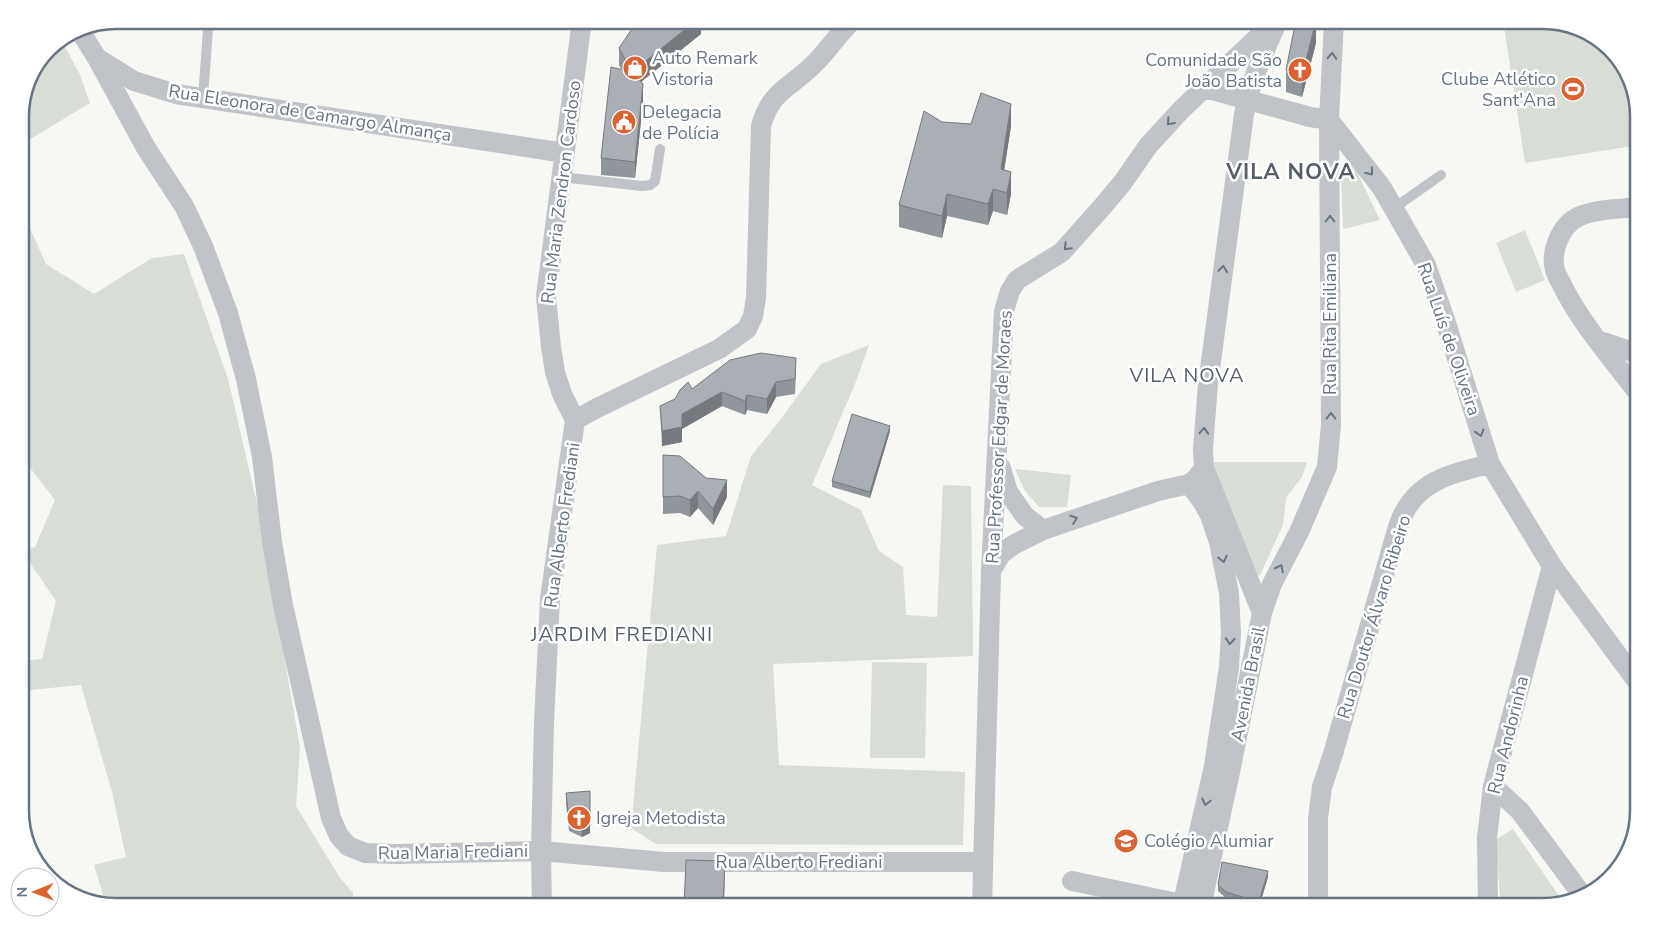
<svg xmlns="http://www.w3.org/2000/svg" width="1659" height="927" font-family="'Nunito Sans',sans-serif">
<rect width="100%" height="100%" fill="#f7f7f4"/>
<path fill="#d8ddd5" d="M1503,20H1543L1591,33L1626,68L1639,110V145L1525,163Z
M61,39L80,75L90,103L22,144L20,165V110L48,48Z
M1348,164L1354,166L1380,220L1343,229L1341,171Z
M20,206L46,264L94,294L152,258L184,254L228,379L260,516L300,748L296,806L340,878L353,893V907H116L108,905L105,901L94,865L126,857L112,792L81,685L20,691V661L42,659L56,601L22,551L35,547L55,500L28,465L20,439Z
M1525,230L1545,280L1516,292L1496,243Z
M869,345L857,379L812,485L861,510L879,551L903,567L906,615L937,617L943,485L971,486L973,656L773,664L779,765L965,772L963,845L656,844L631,828L657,545L726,536L751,456L778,423L821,364Z
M1213,462H1307L1302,477L1286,498L1283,525L1260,575L1253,577L1247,575Z
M1015,469L1071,475L1067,507H1039L1025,491Z
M872,662L927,663L925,758H870Z
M1513,829L1563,902L1544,907H1501L1495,840Z"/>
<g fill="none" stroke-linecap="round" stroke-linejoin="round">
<path stroke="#c0c3c7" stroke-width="10" d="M630,20L635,24
M203,98L208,29
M561,177L642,186L650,185L655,181L660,149
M1394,208L1441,175"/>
<path stroke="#c0c3c7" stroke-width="20" d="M853,20C838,34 827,52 812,66C788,89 771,91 761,126L756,298L753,316L747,329L719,349L597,408L575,420L550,599L544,722L541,851L664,862H982
M78,28L97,58L134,81L176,94L565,153
M97,58L146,148L184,206L203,246L228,313L246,379L262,457L272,542L283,605L331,818L339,836L348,846L365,853L397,854L541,851L542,907
M1205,88L1310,117L1329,120L1382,188L1426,265L1446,323L1490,464L1552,566L1639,684
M1639,207C1620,209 1596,209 1578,217C1561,225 1550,252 1555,270C1557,277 1562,284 1565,291C1585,328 1613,360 1639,394
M1597,340L1639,354
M575,420L562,394L555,372L551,347L546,296L582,20
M1001,468L1008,492L1025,516L1043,530
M1204,468L1262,613
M991,571L1001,554L1013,545L1043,530L1158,491L1189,484L1196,479L1204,468L1203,449L1208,384L1244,114C1250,83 1263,54 1276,25
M1493,786L1520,811L1583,896
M1072,881L1196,907
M982,907L991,571L1004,311L1010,291L1017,280L1062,252L1103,206L1123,182L1148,146L1181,110L1276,20
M1182,907L1214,766L1229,667L1231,633L1229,593L1219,542L1210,515L1202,501L1189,484
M1201,907L1230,772L1262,613L1272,584L1299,532L1327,467L1331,425L1329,120L1334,20
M1318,907V818L1322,787L1333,754L1393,544C1396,533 1399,521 1405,511C1422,479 1457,472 1490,464
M1488,907L1487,838L1493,786L1552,566"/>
</g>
<path fill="#91969c" d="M701,20V34L641,82L643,101L635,178L601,175V158L621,69L619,65V48Z
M1316,43L1302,97L1286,92V70Z
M942,122L971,124L1011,126L1004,170L1011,194L1007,215L993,211L988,225L947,216L942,238L899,227V205Z
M796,373L795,394L776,397L767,414L747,410L745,415L722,406L682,429V442L662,446L660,406L675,399L692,389Z
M890,431L870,498L832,487V481Z
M663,455L727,497L713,525L698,508L690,517L680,513L663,514Z
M566,793L590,833L582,837L569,831L566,804Z
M1268,877L1259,907L1226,898L1218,891V885Z"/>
<path fill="#767a7f" d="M697,20H701V34L632,89V72Z
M1316,21V43L1302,97V76Z
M643,84V101L635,178V162Z
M1011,104V126L1001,191V169Z
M1011,172V194L1007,215V193Z
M993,189V211L988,225V204Z
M947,194V216L942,238V216Z
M776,382V397L767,414V399Z
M722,392V406L682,429V442L662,446V431L682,414Z
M747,395V410L745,415V401Z
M890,426V431L870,498V492Z
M727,480V497L713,525V509Z
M698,491V508L690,517V500Z
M590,822V833L582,837V825Z
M725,861L724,907H723Z
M1268,871V877L1259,907V902Z"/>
<path fill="#a9afb5" stroke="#767a7f" d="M638,20H697L632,72L619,48Z
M1301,20H1312L1316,21L1302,76L1286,70L1295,25L1301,26Z
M611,67L632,72L643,84L635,162L601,158Z
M981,93L1011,104L1001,169L1011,172L1007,193L993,189L988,204L947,194L942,216L899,205L924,111L942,122L971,124Z
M761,353L796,358L795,379L776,382L767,399L747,395L745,401L722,392L682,414V427L662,431L660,406L675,399L680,390L688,382L692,389L730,360Z
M852,414L890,426L870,492L832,481Z
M663,455L680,456L706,478L727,480L713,509L698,491L690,500L680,496L663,497Z
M590,791V822L582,825L569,820L566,793Z
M686,860L725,861L723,907H684Z
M1222,862L1268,871L1259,902L1226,892L1218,885Z"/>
<defs><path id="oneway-chevron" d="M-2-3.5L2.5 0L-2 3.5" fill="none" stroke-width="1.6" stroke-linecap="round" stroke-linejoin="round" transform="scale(1.25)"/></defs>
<g stroke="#677583">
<use href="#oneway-chevron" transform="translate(1332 56) rotate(-87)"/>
<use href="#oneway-chevron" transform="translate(1170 122) rotate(132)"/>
<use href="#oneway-chevron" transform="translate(1370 172) rotate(52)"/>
<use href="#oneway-chevron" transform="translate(1330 219) rotate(-90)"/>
<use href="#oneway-chevron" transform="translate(1067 247) rotate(134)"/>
<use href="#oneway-chevron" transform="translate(1223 269) rotate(-82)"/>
<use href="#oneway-chevron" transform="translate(1331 416) rotate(-90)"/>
<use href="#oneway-chevron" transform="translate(1204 431) rotate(-86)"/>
<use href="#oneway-chevron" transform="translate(1480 433) rotate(73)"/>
<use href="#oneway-chevron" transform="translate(1074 519) rotate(-19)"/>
<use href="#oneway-chevron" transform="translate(1223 559) rotate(78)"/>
<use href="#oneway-chevron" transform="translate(1280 568) rotate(-63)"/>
<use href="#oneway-chevron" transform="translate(1230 641) rotate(94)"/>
<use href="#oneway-chevron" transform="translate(1206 802) rotate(103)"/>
</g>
<defs>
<symbol id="shop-disc" viewBox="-11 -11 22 22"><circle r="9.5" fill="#da6331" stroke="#fff"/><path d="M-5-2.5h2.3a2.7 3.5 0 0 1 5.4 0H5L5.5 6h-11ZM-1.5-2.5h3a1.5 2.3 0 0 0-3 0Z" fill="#fff"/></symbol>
<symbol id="church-disc" viewBox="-11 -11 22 22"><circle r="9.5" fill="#da6331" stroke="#fff"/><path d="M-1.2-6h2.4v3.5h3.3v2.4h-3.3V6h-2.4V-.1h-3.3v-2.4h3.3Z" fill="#fff"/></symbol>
<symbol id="stadium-disc" viewBox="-11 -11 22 22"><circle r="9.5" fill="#da6331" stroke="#fff"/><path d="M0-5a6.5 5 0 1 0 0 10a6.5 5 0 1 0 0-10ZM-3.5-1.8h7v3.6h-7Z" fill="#fff"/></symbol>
<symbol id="civic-disc" viewBox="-11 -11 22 22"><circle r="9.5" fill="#da6331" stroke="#fff"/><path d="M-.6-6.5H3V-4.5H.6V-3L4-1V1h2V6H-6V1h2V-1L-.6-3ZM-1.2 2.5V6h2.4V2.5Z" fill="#fff"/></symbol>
<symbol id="school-disc" viewBox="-11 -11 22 22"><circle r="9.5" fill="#da6331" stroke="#fff"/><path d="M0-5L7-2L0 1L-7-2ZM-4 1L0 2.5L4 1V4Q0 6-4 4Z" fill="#fff"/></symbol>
</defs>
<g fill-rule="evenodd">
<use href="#shop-disc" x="621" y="54" width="28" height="28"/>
<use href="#church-disc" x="1286" y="56" width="28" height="28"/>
<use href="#stadium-disc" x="1559" y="75" width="28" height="28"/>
<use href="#civic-disc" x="610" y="108" width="28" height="28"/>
<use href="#church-disc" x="565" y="804" width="28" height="28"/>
<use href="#school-disc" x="1112" y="827" width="28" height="28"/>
</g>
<g text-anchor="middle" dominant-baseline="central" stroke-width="5" stroke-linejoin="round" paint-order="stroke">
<g font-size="18" fill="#677583" stroke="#fff" text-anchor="start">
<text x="652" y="58">Auto Remark<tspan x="652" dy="21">Vistoria</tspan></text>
<text x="1282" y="60" text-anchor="end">Comunidade São<tspan x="1282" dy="21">João Batista</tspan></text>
<text x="1556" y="79" text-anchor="end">Clube Atlético<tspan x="1556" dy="21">Sant'Ana</tspan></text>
<text x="642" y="112">Delegacia<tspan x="642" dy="21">de Polícia</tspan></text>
<text x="596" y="818">Igreja Metodista</text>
<text x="1144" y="841">Colégio Alumiar</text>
</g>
<g font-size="18" fill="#677583" stroke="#fff">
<text transform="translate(310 113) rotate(9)">Rua Eleonora de Camargo Almança</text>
<text transform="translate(561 192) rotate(-83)">Rua Maria Zendron Cardoso</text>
<text transform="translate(1330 324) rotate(-90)">Rua Rita Emiliana</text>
<text transform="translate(1449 339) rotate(71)">Rua Luís de Oliveira</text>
<text transform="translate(999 437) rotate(-87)">Rua Professor Edgar de Moraes</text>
<text transform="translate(562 525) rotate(-82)">Rua Alberto Frediani</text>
<text transform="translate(1374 617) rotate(-73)">Rua Doutor Álvaro Ribeiro</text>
<text transform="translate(1248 684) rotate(-79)">Avenida Brasil</text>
<text transform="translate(1508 735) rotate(-76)">Rua Andorinha</text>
<text transform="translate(453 852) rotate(-1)">Rua Maria Frediani</text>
<text x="799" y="862">Rua Alberto Frediani</text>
</g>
<g font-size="20" letter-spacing="1" fill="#555f69" stroke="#fff">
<text x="1187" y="375">VILA NOVA</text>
<text x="622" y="634">JARDIM FREDIANI</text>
</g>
<g font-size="22" font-weight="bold" letter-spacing="1" fill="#555f69" stroke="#fff">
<text x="1291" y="172">VILA NOVA</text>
</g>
</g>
<path d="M0 0H1659V927H0ZM116 29H1543A87 87 0 0 1 1630 116V811A87 87 0 0 1 1543 898H116A87 87 0 0 1 29 811V116A87 87 0 0 1 116 29Z" fill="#fff" fill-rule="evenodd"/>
<path fill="none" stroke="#677583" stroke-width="2.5" d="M116 29H1543A87 87 0 0 1 1630 116V811A87 87 0 0 1 1543 898H116A87 87 0 0 1 29 811V116A87 87 0 0 1 116 29Z"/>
<g transform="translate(35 892) rotate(269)"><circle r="24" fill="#ffffff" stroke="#c2c8cd"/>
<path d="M0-4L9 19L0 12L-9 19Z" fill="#da6331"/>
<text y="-8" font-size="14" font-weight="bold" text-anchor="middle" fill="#677583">N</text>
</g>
</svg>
